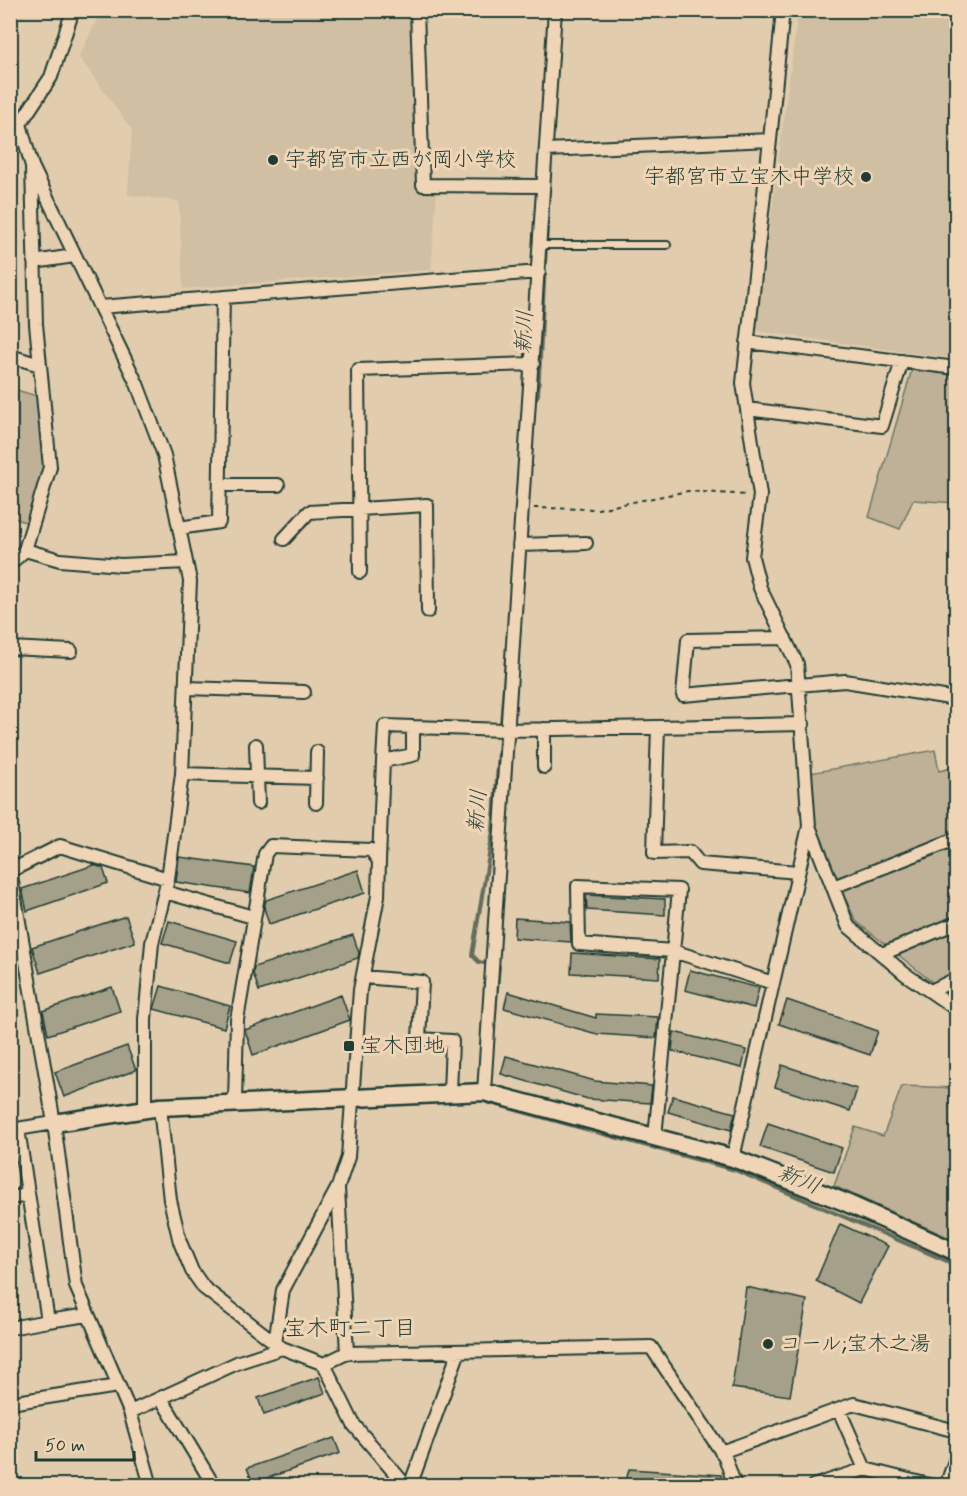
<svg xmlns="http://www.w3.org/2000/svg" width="967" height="1496" font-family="Mynerve,'Klee One',sans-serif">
<rect width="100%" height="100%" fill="#e2ccae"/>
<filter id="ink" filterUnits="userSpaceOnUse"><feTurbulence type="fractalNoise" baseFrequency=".0167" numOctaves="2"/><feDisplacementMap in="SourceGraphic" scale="12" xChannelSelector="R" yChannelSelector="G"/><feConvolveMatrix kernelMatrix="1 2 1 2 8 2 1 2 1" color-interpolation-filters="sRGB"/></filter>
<g filter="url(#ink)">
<path fill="#d0bfa3" d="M101,11H411L416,190L437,191L431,270L183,289L179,201L128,195L132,130L79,57Z
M798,11H845L956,23V359L756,331Z"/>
<path fill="#beb198" stroke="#6e7766" stroke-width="1.5" d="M912,369L956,374V503L913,500L900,529L869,517Z
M10,388L40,397L46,464L28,523L11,517Z
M935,750L939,771L956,767V1001L856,921L813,831L810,773Z
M902,1086L956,1088V1241L834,1186L855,1127L883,1136Z"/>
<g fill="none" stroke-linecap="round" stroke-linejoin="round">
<path stroke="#626d5d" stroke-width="4" d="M534,401L538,395L548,209
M495,1012L499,966L479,962L472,955L493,831L506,659
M488,1097L487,1102L735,1170L956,1265"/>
</g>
<path fill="#a5a089" stroke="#1f3d34" stroke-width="1.5" d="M179,857L254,867L250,893L176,882Z
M94,865L103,868L108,883L27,911L22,889Z
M358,870L365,893L269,924L264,908L266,900Z
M586,895L665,899V915L587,910Z
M126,916L135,942L40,973L32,947Z
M515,918L570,922L571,942L514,938Z
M169,921L237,941L230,963L162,943Z
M353,935L359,953L358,958L259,991L253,973L254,967Z
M572,953L660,959L659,978L571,973Z
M690,970L759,988L754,1008L685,990Z
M161,986L230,1006L224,1028L154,1009Z
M112,987L120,1011L48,1035L43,1011Z
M508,992L596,1018V1014L658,1017L656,1038L597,1034L504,1008Z
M341,995L350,1020L253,1055L245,1030Z
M787,1000L878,1031L870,1055L779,1024Z
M674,1032L746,1050L742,1068L672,1051Z
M127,1046L136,1070L64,1097L55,1072Z
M506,1056L595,1081L652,1086L650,1103L588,1099L501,1074Z
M782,1065L857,1089L850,1111L775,1087Z
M673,1096L735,1113L731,1130L668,1112Z
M768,1123L842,1148L834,1172L760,1147Z
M840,1224L888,1246L859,1303L816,1281Z
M746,1287L807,1300L790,1396L732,1388Z
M319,1377L325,1393L264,1415L258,1398Z
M334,1438L340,1453L253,1483L247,1468Z
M629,1469L721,1475L723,1485H625Z"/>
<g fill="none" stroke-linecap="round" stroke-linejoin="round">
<defs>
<path id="service" d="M541,245H667"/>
<path id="minor" d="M417,10L423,185L543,186
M956,10V11
M10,113L20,124L32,166L36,324L50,467L25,550L10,564
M20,124L51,77L73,10
M770,140L783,10
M546,150L770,140L743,383L760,495L752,557L760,588L797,664L809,826L733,1158
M32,166L137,384L164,455L190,581L182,774L168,879L152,943L145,1019V1109
M34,262L74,256
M100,307L539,272
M747,342L956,368
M10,356L40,365
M747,409L882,426L902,361
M220,485H278
M179,528L219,522L223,297
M284,539L309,512L427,505L428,611
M519,545L586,543
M25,550L60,560L121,565L186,562
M360,572L358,370L533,364
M785,638L688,640L683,695L845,681L956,699
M10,648L71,651
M186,688L304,692
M658,727L654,853L690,852L700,864L798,872
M256,745L258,803
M383,761L385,726L413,727
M544,767V729
M182,774L317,778
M316,803L317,752
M809,826L848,926L905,974L956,1009
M379,861L383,761L413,755V727L505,730L803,724
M10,870L54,1123L76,1286L130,1412L151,1486
M10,871L60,846L168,879
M833,887L953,840
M165,892L253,917
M882,954L956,923
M363,977L422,982L419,1039L452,1041L450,1093
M931,991L956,979
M484,1092C505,731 533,371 555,10
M235,1102L237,1020L265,854L271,846L371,850L379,861L378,896L360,990L348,1157L338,1187L283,1290L275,1343
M160,1107L170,1200L180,1242L192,1271L204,1288L282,1348L324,1364L354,1425L406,1486
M11,1130L54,1123
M655,1137L679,890L578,886L579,944L673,951L773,983
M10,1198L28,1195
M48,1321L88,1315
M10,1328L48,1321L18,1129
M347,1353L651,1347L725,1457L735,1486
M324,1364L347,1353L338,1188
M161,1398L214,1486
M10,1403L118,1386
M839,1410L865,1469
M130,1412L239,1362L282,1348
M721,1452L854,1404L956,1431
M410,1486L459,1351
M813,1486L865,1469L933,1486
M946,1486L956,1458"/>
<path id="tertiary" d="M54,1123L160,1107L484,1092L733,1158L842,1201L956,1252"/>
</defs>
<use href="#service" stroke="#1f3d34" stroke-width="10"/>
<use href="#minor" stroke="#1f3d34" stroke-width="16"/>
<use href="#tertiary" stroke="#1f3d34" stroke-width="21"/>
<path stroke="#1f3d34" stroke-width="2" stroke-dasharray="4.5 4.5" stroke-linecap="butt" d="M534,508L598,509L688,491L748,495"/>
<use href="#service" stroke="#efd5b6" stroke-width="6"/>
<use href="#minor" stroke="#efd5b6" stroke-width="12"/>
<use href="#tertiary" stroke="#efd5b6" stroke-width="16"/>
</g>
</g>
<g fill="#1f3d34" stroke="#efd5b6" stroke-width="2">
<circle cx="273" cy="160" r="6"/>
<circle cx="866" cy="177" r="6"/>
<rect x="343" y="1040" width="12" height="12" rx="3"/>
<circle cx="768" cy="1344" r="6"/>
</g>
<g text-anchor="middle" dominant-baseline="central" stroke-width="6" stroke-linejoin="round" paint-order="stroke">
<g font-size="21" fill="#1f3d34" stroke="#efd5b6" text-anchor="start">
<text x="285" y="160">宇都宮市立西が岡小学校</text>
<text x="854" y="177" text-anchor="end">宇都宮市立宝木中学校</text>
<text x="361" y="1046">宝木団地</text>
<text x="780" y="1344">コール;宝木之湯</text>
</g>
<g font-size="22" font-style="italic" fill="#30493e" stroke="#efd5b6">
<text transform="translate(525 332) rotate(-87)">新川</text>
<text transform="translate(478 811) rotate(-85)">新川</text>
<text transform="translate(799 1180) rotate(23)">新川</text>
</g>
<g font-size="22" fill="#1f3d34" stroke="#efd5b6">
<text x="350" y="1329">宝木町二丁目</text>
</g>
</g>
<rect width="967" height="1496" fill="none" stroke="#efd5b6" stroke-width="36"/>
<rect x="18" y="18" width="931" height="1460" fill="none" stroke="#1f3d34" stroke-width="2" filter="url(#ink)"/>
<path d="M36 1451v9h98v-9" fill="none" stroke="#1f3d34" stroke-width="3"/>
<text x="45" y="1451" font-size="18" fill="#1f3d34" stroke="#efd5b6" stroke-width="4.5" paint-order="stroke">50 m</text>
</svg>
